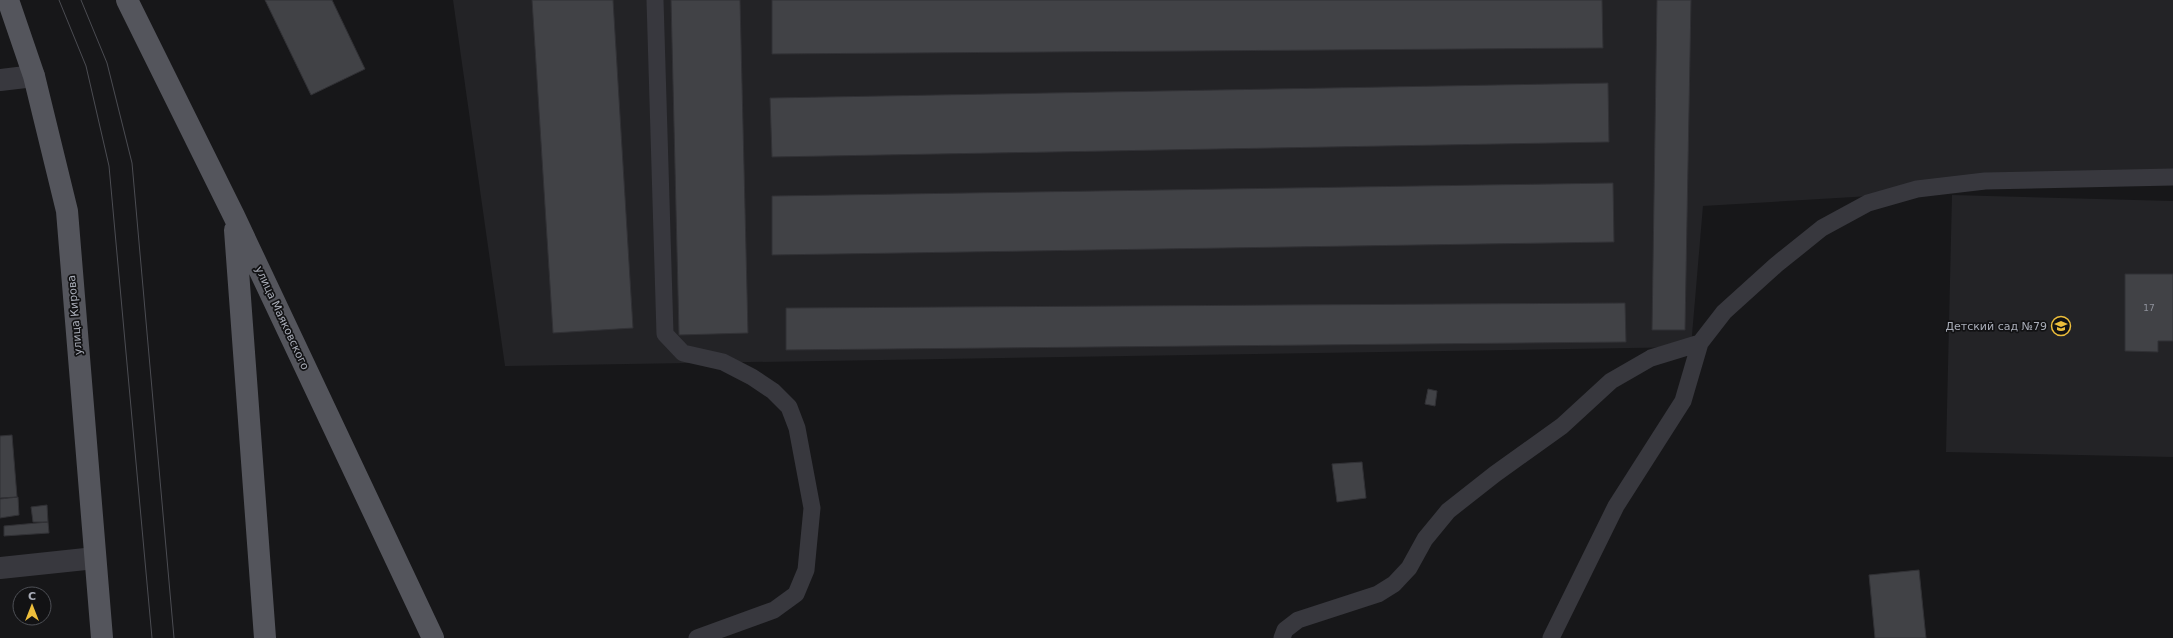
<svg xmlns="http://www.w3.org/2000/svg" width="2173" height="638" font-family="'DejaVu Sans',sans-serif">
<rect width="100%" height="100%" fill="#171719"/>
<path fill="#232326" d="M453,0H2173V178L1703,206L1691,347L505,366Z
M1952,195L2173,201V457L1946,452Z"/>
<path fill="#414246" stroke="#313135" d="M265,0H332L365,69L311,95Z
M532,0H613L633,328L553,333Z
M671,0H740L748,333L679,335Z
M772,0H1602L1603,48L772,54Z
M1657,0H1691L1685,330H1652Z
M1608,83L1609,142L772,157L770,98Z
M1613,183L1614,242L772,255V196Z
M2125,274H2173V341H2158V352L2125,351Z
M1625,303L1626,342L786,350V308Z
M1428,389L1437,391L1435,406L1425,404Z
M12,435L17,497L0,498V436Z
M1362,462L1366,498L1337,502L1332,464Z
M18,497L19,515L0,518V499Z
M47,505L48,522H33L31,507Z
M48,522L49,533L4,536V526Z
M1919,570L1926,638H1875L1869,575Z"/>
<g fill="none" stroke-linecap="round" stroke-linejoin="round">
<path stroke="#38383e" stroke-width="17" d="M655,0L665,334L683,353L723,362L752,377L773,391L789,407L797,428L812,508L806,570L796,594L774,610L697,638
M1282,638L1285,630L1298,620L1378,594L1394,584L1409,568L1425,539L1448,511L1495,474L1562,426L1611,381L1651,358L1700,343
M1551,638L1616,506L1683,401L1700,343L1724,312L1776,265L1822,228L1868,203L1917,189L1985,181L2173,177"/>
<path stroke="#38383e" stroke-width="22" d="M0,80L34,76
M0,568L95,558"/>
<path stroke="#54555c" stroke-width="22" d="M8,0L34,76L67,211L102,638
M127,0L234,216L433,638
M235,230L265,638"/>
<path stroke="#4b4c52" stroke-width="1" d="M59,0L86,66L109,166L152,638
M81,0L107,63L132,163L174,638"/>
</g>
<defs>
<symbol id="school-ring" viewBox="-11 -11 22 22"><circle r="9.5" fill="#121214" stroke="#edbe3b" stroke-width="1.5"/><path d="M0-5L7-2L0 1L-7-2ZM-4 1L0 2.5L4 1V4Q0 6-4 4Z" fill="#edbe3b"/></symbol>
</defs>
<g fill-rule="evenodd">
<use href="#school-ring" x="2050" y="315" width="22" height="22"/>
</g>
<g text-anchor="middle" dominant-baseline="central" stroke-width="3.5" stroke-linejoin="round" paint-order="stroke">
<g font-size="9" fill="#8f929c">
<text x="2149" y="308">17</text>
</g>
<g font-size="11" fill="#a9adb8" stroke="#121214">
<text transform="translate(75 315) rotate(-95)">улица Кирова</text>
<text transform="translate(282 318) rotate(65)">улица Маяковского</text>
</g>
<g font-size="11" fill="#a9adb8" stroke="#121214" text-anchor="end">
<text x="2047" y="326">Детский сад №79</text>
</g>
</g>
<g transform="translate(32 606)"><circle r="19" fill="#121214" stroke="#4e5056"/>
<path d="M0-3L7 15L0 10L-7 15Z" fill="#edbe3b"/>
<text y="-6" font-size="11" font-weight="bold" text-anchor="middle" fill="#a9adb8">С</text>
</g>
</svg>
